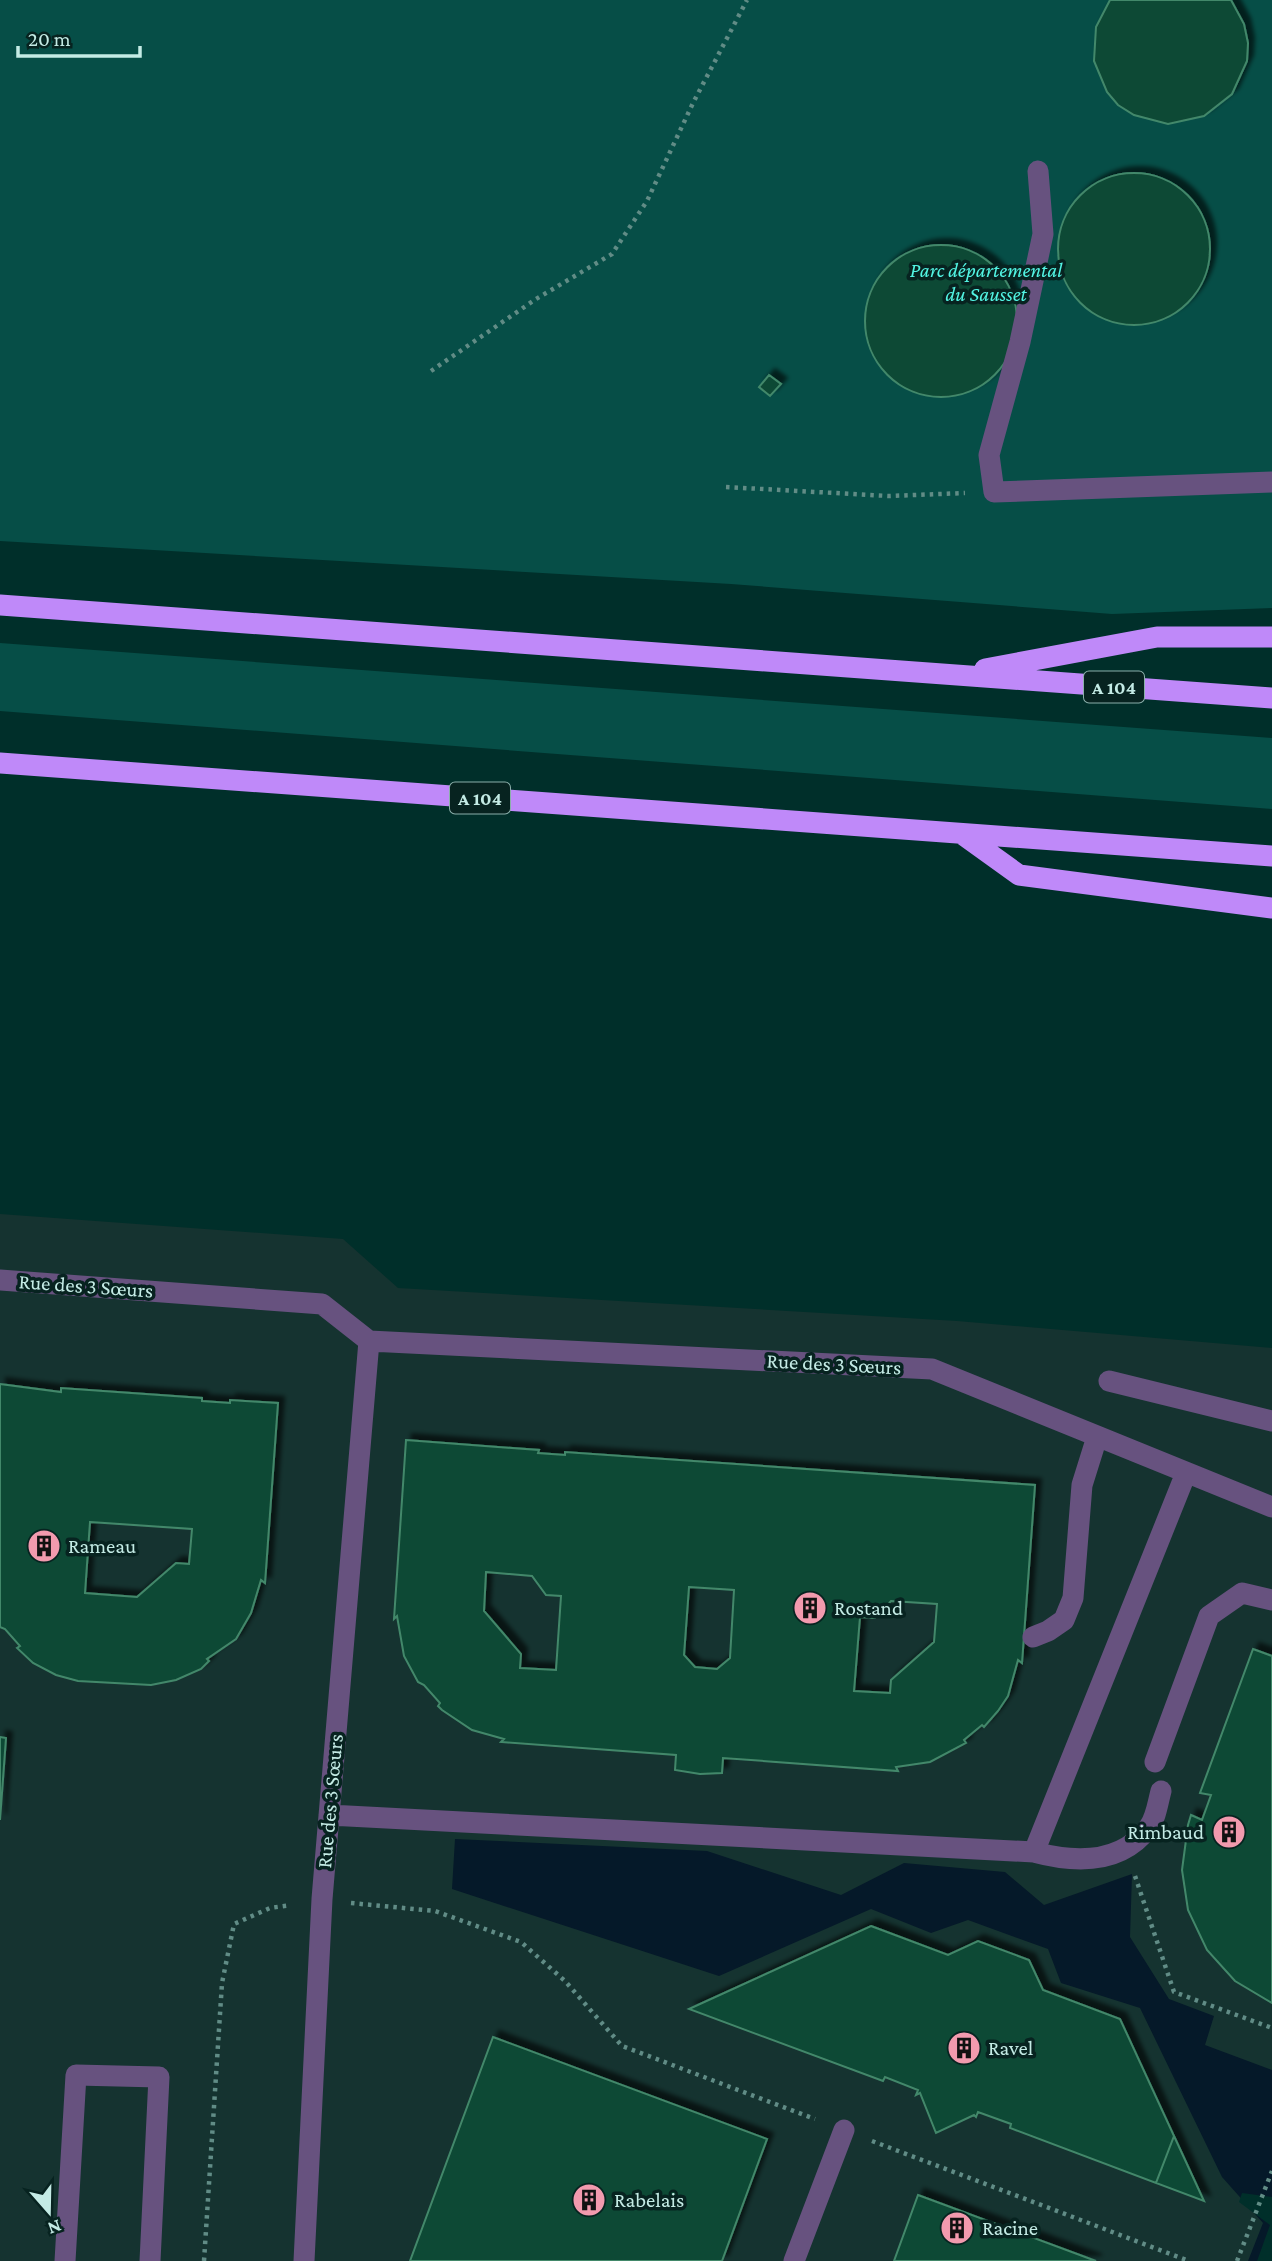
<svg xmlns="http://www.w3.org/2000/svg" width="1272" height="2261" font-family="'Crimson Pro',serif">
<defs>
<filter id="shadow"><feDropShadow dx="6" dy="-6" stdDeviation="2" flood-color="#0009"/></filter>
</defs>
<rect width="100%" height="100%" fill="#002f2a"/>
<path fill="#153330" d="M0,1214L343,1239L398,1288L957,1321L1272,1348V2261H0Z"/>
<path fill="#064e47" d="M0,0H1272V608L1112,614L731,584L0,541Z
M0,643L1272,738V809L0,711Z"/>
<path fill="#051929" d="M455,1839L707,1851L841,1895L904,1863L1005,1872L1044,1905L1132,1874L1130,1937L1169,1999L1214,2016L1205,2045L1272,2070V2261H1248L1263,2223L1222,2177L1140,2008L1061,1983L1048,1949L968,1920L931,1933L871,1909L719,1976L452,1889Z"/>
<path fill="#002f2a" d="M1242,2193L1272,2197V2261H1257L1270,2225L1239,2202Z"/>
<path fill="#104834" stroke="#43886b" stroke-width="2" fill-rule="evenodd" filter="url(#shadow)" d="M1110,0H1231L1244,24L1248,43L1247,61L1232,94L1204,116L1168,124L1134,115L1118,105L1107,92L1094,61L1096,27Z
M1058 249a76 76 0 1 1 152 0a76 76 0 1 1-152 0Z
M865 321a76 76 0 1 1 152 0a76 76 0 1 1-152 0Z
M769,375L781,384L770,396L759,387Z
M0,1384L61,1392V1388L202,1398V1401L230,1403V1400L278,1403L265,1583L261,1580L251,1613L236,1639L207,1659L209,1661L201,1669L176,1680L151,1685L78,1681L56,1675L33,1663L17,1648L20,1646L5,1629L0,1627ZM90,1522L192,1529L189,1564L176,1563L137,1597L85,1593Z
M406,1440L539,1450L538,1453L565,1455V1452L1035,1485L1022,1663L1018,1660L1008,1696L998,1711L984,1727L982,1725L964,1740L966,1743L930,1762L896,1767L898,1771L723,1758L722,1773L700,1774L675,1770L676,1755L501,1742L504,1739L472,1730L442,1710L438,1706L440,1703L424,1685L418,1682L404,1656L397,1616L394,1619ZM486,1572L532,1576L546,1595L561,1596L556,1670L520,1668L521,1654L484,1611ZM689,1587L734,1590L730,1658L717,1669L695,1667L684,1655ZM891,1601L937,1604L934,1642L891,1680L890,1693L854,1691L860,1617L875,1618Z
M1253,1649L1272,1656V2003L1235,1981L1207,1950L1188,1910L1182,1870L1188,1825L1191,1815L1202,1820L1211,1795L1200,1793Z
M0,1737L6,1738L0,1820Z
M871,1926L948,1955L978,1941L1029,1960L1043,1990L1120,2019L1174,2136L1156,2183L1010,2128L1011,2124L978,2112L976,2117L974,2115L936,2133L920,2093L916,2095L918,2090L885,2077L883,2081L689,2009Z
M493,2037L767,2139L722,2261H410Z
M1174,2136L1204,2201L1156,2183Z
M918,2195L1096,2261H894Z"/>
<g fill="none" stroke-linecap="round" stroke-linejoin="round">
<path stroke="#618c86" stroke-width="4.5" stroke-dasharray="3.5 5" stroke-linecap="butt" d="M431,371L536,299L612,254L647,201L693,103L747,0
M726,487L889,496L965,493
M1135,1876L1174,1992L1272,2028
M351,1903L435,1911L521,1942L565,1981L622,2046L815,2119
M872,2141L1189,2261
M204,2261L222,1983L234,1924L270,1908L291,1905
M1237,2261L1272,2171"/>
<path stroke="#67527f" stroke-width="21" d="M1038,171L1043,234L1020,342L989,455L994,492L1272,482
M0,1280L322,1304L369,1341L322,1899L304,2261
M369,1341L932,1369L1272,1507
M1109,1381L1272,1421
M1033,1637L1048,1631L1064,1620L1073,1598L1082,1485L1097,1437
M1155,1762L1209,1616L1242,1593L1272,1600
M329,1815L1034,1852L1186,1473
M1034,1852C1075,1863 1121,1865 1149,1827C1156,1818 1158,1802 1161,1791
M65,2261L76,2075L159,2077L150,2261
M794,2261L844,2130"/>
<path stroke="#bf89f9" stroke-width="21" d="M0,605L1272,698
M985,669L1157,637H1272
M0,763L1272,856
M962,834L1019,875L1272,908"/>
</g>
<defs>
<symbol id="building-disc" viewBox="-11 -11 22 22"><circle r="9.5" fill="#f29aae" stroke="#072320"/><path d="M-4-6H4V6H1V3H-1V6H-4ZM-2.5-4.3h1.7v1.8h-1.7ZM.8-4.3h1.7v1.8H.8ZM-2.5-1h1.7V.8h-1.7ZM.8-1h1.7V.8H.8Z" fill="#111"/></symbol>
</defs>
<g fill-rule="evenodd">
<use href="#building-disc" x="25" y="1527" width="38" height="38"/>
<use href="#building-disc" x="791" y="1589" width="38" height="38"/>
<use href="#building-disc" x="1210" y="1813" width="38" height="38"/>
<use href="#building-disc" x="945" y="2029" width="38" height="38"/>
<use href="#building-disc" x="570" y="2181" width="38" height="38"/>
<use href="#building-disc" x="938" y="2209" width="38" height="38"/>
</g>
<g text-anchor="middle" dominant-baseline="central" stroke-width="7" stroke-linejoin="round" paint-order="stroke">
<g fill="#072320" stroke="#8bafaa" stroke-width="2">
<rect x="1084" y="671.5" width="60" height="31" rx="5"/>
<rect x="450" y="782.5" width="60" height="31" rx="5"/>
</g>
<g font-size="19" font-weight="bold" fill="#c4ebe5">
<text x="1114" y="687">A 104</text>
<text x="480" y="798">A 104</text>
</g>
<g font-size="21" font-style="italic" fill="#52f4e3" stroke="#072320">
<text x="986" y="270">Parc départemental<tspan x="986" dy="24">du Sausset</tspan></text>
</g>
<g font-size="21" fill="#c4ebe5" stroke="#072320">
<text transform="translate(86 1286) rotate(4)">Rue des 3 Sœurs</text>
<text transform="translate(834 1364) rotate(3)">Rue des 3 Sœurs</text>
<text transform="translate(330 1801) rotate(-85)">Rue des 3 Sœurs</text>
</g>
<g font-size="21" fill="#c4ebe5" stroke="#072320" text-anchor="start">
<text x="68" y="1546">Rameau</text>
<text x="834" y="1608">Rostand</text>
<text x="1204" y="1832" text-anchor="end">Rimbaud</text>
<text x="988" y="2048">Ravel</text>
<text x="614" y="2200">Rabelais</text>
<text x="982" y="2228">Racine</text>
</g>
</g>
<g transform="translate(49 2212) rotate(160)" stroke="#072320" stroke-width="5" paint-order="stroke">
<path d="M0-5L12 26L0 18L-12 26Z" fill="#c4ebe5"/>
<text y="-10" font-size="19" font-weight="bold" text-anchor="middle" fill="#c4ebe5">N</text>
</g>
<path d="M18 46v10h122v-10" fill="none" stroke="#c4ebe5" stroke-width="3.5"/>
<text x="28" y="46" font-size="21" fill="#c4ebe5" stroke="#072320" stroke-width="5" paint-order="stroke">20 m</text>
</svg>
